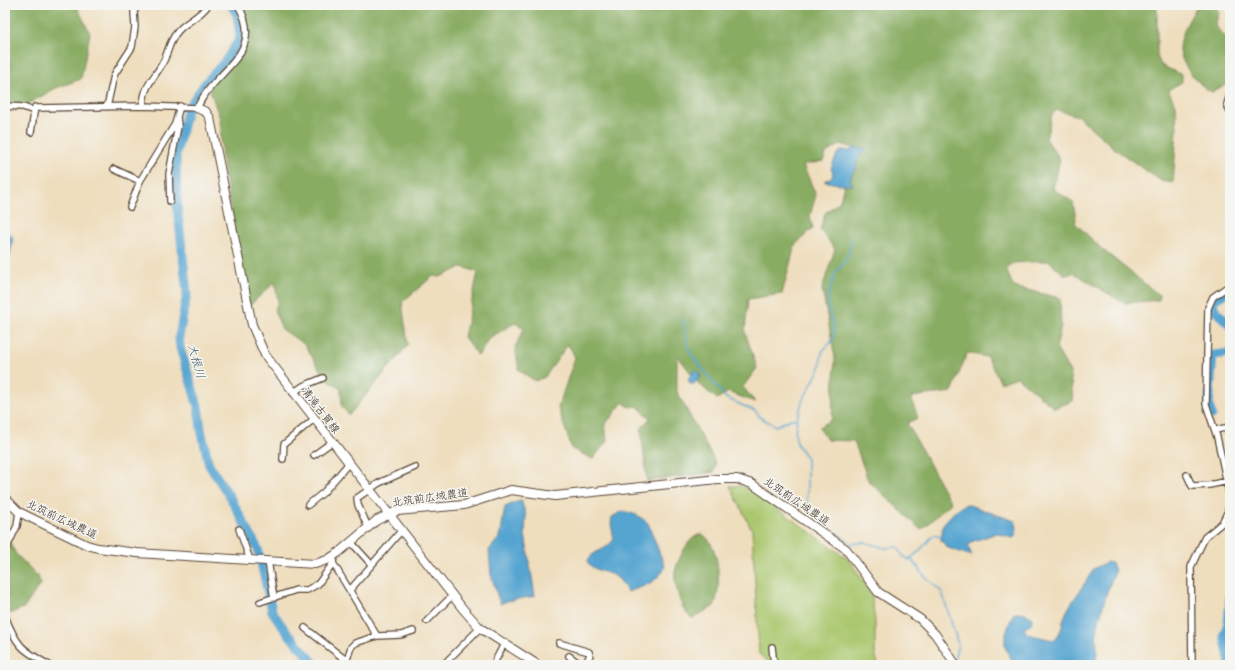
<svg xmlns="http://www.w3.org/2000/svg" width="1235" height="670" font-family="Delius,'Klee One',sans-serif">
<rect width="100%" height="100%" fill="#f6f6f2"/>
<filter id="ink" filterUnits="userSpaceOnUse"><feTurbulence type="fractalNoise" baseFrequency=".025" numOctaves="2"/><feDisplacementMap in="SourceGraphic" scale="8" xChannelSelector="R" yChannelSelector="G"/><feConvolveMatrix kernelMatrix="1 2 1 2 8 2 1 2 1" color-interpolation-filters="sRGB"/></filter>
<filter id="wash" filterUnits="userSpaceOnUse"><feTurbulence type="fractalNoise" baseFrequency=".012" numOctaves="4" result="noise"/><feDisplacementMap in="SourceGraphic" scale="16" xChannelSelector="R" yChannelSelector="G"/><feGaussianBlur stdDeviation="0.9" result="paint"/><feColorMatrix in="noise" values="0 0 0 0 0 0 0 0 0 0 0 0 0 0 0 0 0 1.4 0 .05"/><feComposite in="paint" operator="in"/></filter>
<g filter="url(#wash)">
<rect width="100%" height="100%" fill="#efdebe"/>
<path fill="#abc86f" stroke="#737946" d="M730,486H741L754,492L848,559L871,592L875,622V652L878,665H768L767,661L759,654L752,530Z"/>
<path fill="#88ac62" stroke="#626b40" d="M5,5H76L90,33L81,79L56,88L17,110L5,112Z
M242,5H1157V56L1161,65L1182,75V82L1168,90L1176,105L1177,131L1173,183L1161,181L1115,149L1078,116L1057,110L1052,114L1046,139L1060,159L1053,189L1073,202L1076,219L1075,223L1103,250L1160,296L1159,300L1124,303L1074,273L1065,275L1049,261L1013,263L1006,270L1014,287L1060,298L1061,326L1056,348L1070,372L1073,401L1054,408L1017,377L1001,383L987,357L967,353L952,392L911,397L918,418L907,423L951,503L921,530L868,480L854,441L827,440L819,427L832,420L835,358L822,289L835,249L820,230L825,213L840,201L850,161L855,149L841,144L826,153L824,161L803,165L816,195L810,216L813,228L795,245L782,294L748,299L745,332L757,368L743,387L755,402L728,392L717,399L700,385L677,355V392L716,464L714,472L647,481L641,429L650,418L637,406L629,407L623,402L605,425L607,441L593,459L572,449L558,408L575,357L568,344L545,377L535,381L519,370L515,347L524,329L515,323L489,338L478,356L464,337L478,272L462,267L440,277L433,276L402,302L408,345L349,415L342,407L341,389L325,378L305,345L282,329L274,310L278,302L275,282L248,307L222,158L220,119L208,85L242,44Z
M1198,5H1214L1219,12L1215,26L1230,41V82L1212,92C1199,86 1179,63 1180,48C1181,32 1190,17 1198,5Z
M5,533L16,554L38,576L40,584L25,607L5,616Z
M702,534C720,543 722,590 714,606L693,618C682,616 673,581 675,571C679,558 688,536 702,534Z"/>
<path fill="#57a5d1" stroke="#496878" d="M855,147L860,149L864,147L866,150L858,157L856,170L853,171L850,180L853,185H842L824,181L832,177L833,173L831,169L837,154L843,150L850,151Z
M5,230L13,237L10,255L5,264Z
M695,369L701,376L694,384H690L688,379Z
M521,500L526,515L525,534L535,596L507,601L500,604L491,575L489,550L500,537L505,507Z
M966,504L1015,521L1017,527L1016,536L1012,538L997,533L971,542L968,546L972,556L948,548L941,541L943,524L956,510Z
M623,511L637,515L648,523L665,567C658,583 642,587 627,592C614,564 602,579 587,562C594,548 605,553 614,539L611,524L612,517Z
M1107,562H1112L1115,571C1107,590 1101,612 1097,631C1095,643 1100,654 1094,665H1016C998,643 1005,638 1013,614C1022,611 1025,612 1032,618L1031,624L1024,629L1028,634L1053,640C1063,633 1061,625 1065,615C1072,599 1085,586 1093,569Z"/>
<g fill="none" stroke-linecap="round" stroke-linejoin="round">
<path stroke="#57a5d1" stroke-width="1.5" d="M851,239L850,247L846,260L835,273L828,296V307L834,329L833,340L822,352L820,368L802,402L797,419L795,432L797,444L807,459V504L827,526L852,544L864,542L885,548L898,547L903,556L913,561L926,578L942,592L958,644L955,657
M1229,291L1230,290
M683,319L687,343L690,353L726,398L755,411L761,418L776,426L791,419H797
M908,560C919,554 925,543 934,535L944,538"/>
<path stroke="#57a5d1" stroke-width="9" d="M231,5L237,14L240,38L226,60L203,86L187,110L176,154L177,204L187,293L179,337L180,348L198,406L201,429L209,465L230,497L258,549L272,611L285,630L316,665
M1229,291L1215,299L1213,304L1216,311L1230,325
M1212,415L1209,406L1213,355L1230,353
M1230,598L1228,623L1224,635L1230,663"/>
</g>
</g>
<g filter="url(#ink)">
<g fill="none" stroke-linecap="round" stroke-linejoin="round">
<defs>
<path id="street" d="M1230,95L1227,104L1230,112
M5,106L23,107L34,111
M143,106C144,85 153,80 162,64C169,53 168,42 178,31C187,21 201,16 208,5
M107,107L114,75L132,47L135,27L134,12L136,8L142,5
M38,108L143,106L197,108C214,69 267,54 238,5
M31,132L35,107
M114,169L140,181
M170,201L169,174L178,126L177,117L180,106
M130,207L140,181L175,124L177,117
M1230,285L1213,297L1208,308L1206,404L1217,437L1230,497
M293,393L303,386L323,378
M1215,430L1230,427
M314,455L332,442
M283,459L284,444L314,419
M1187,475L1192,486H1194L1209,485L1228,481
M308,505L324,492L349,463
M368,527L358,505L357,498L379,483L415,467
M239,529L250,560
M351,542L371,564
M5,551L17,526L19,512
M334,556L333,563L377,636
M268,561L274,598
M350,590L401,531
M260,602L296,590H307L318,584L333,563
M5,616C16,645 22,650 49,665
M427,621L452,596
M305,628L347,661
M559,643L589,652L590,655L585,665
M772,647L774,665
M569,656L581,665
M446,662L480,628
M345,665L351,647L355,643L377,636L401,635L413,631
M493,665L504,644
M1192,665L1191,567L1205,537L1222,523L1228,511L1230,500"/>
<path id="secondary" d="M197,108L206,112L210,118L252,325L265,355L463,609L480,628L538,665
M5,498L19,512L29,517L87,545L98,548L137,553L315,564L327,560L338,553L377,520L397,511L464,505L511,490L555,496L718,479H737L752,484L846,549L878,592L920,619L935,634L956,665"/>
</defs>
<use href="#street" stroke="#564536" stroke-width="8"/>
<use href="#secondary" stroke="#564536" stroke-width="10"/>
<use href="#street" stroke="#fff" stroke-width="5.5"/>
<use href="#secondary" stroke="#fff" stroke-width="8"/>
</g>
</g>
<g text-anchor="middle" dominant-baseline="central" stroke-width="3" stroke-linejoin="round" paint-order="stroke">
<g font-size="11" fill="#3b2a1e" stroke="#f6f6f2">
<text transform="translate(321 410) rotate(52)">清滝古賀線</text>
<text transform="translate(430 497) rotate(-8)">北筑前広域農道</text>
<text transform="translate(797 501) rotate(34)">北筑前広域農道</text>
<text transform="translate(62 519) rotate(25)">北筑前広域農道</text>
</g>
<g font-size="12" font-style="italic" fill="#465b66" stroke="#f6f6f2">
<text transform="translate(197 361) rotate(74)">大根川</text>
</g>
</g>
<rect width="1235" height="670" fill="none" stroke="#f6f6f2" stroke-width="20"/>
</svg>
